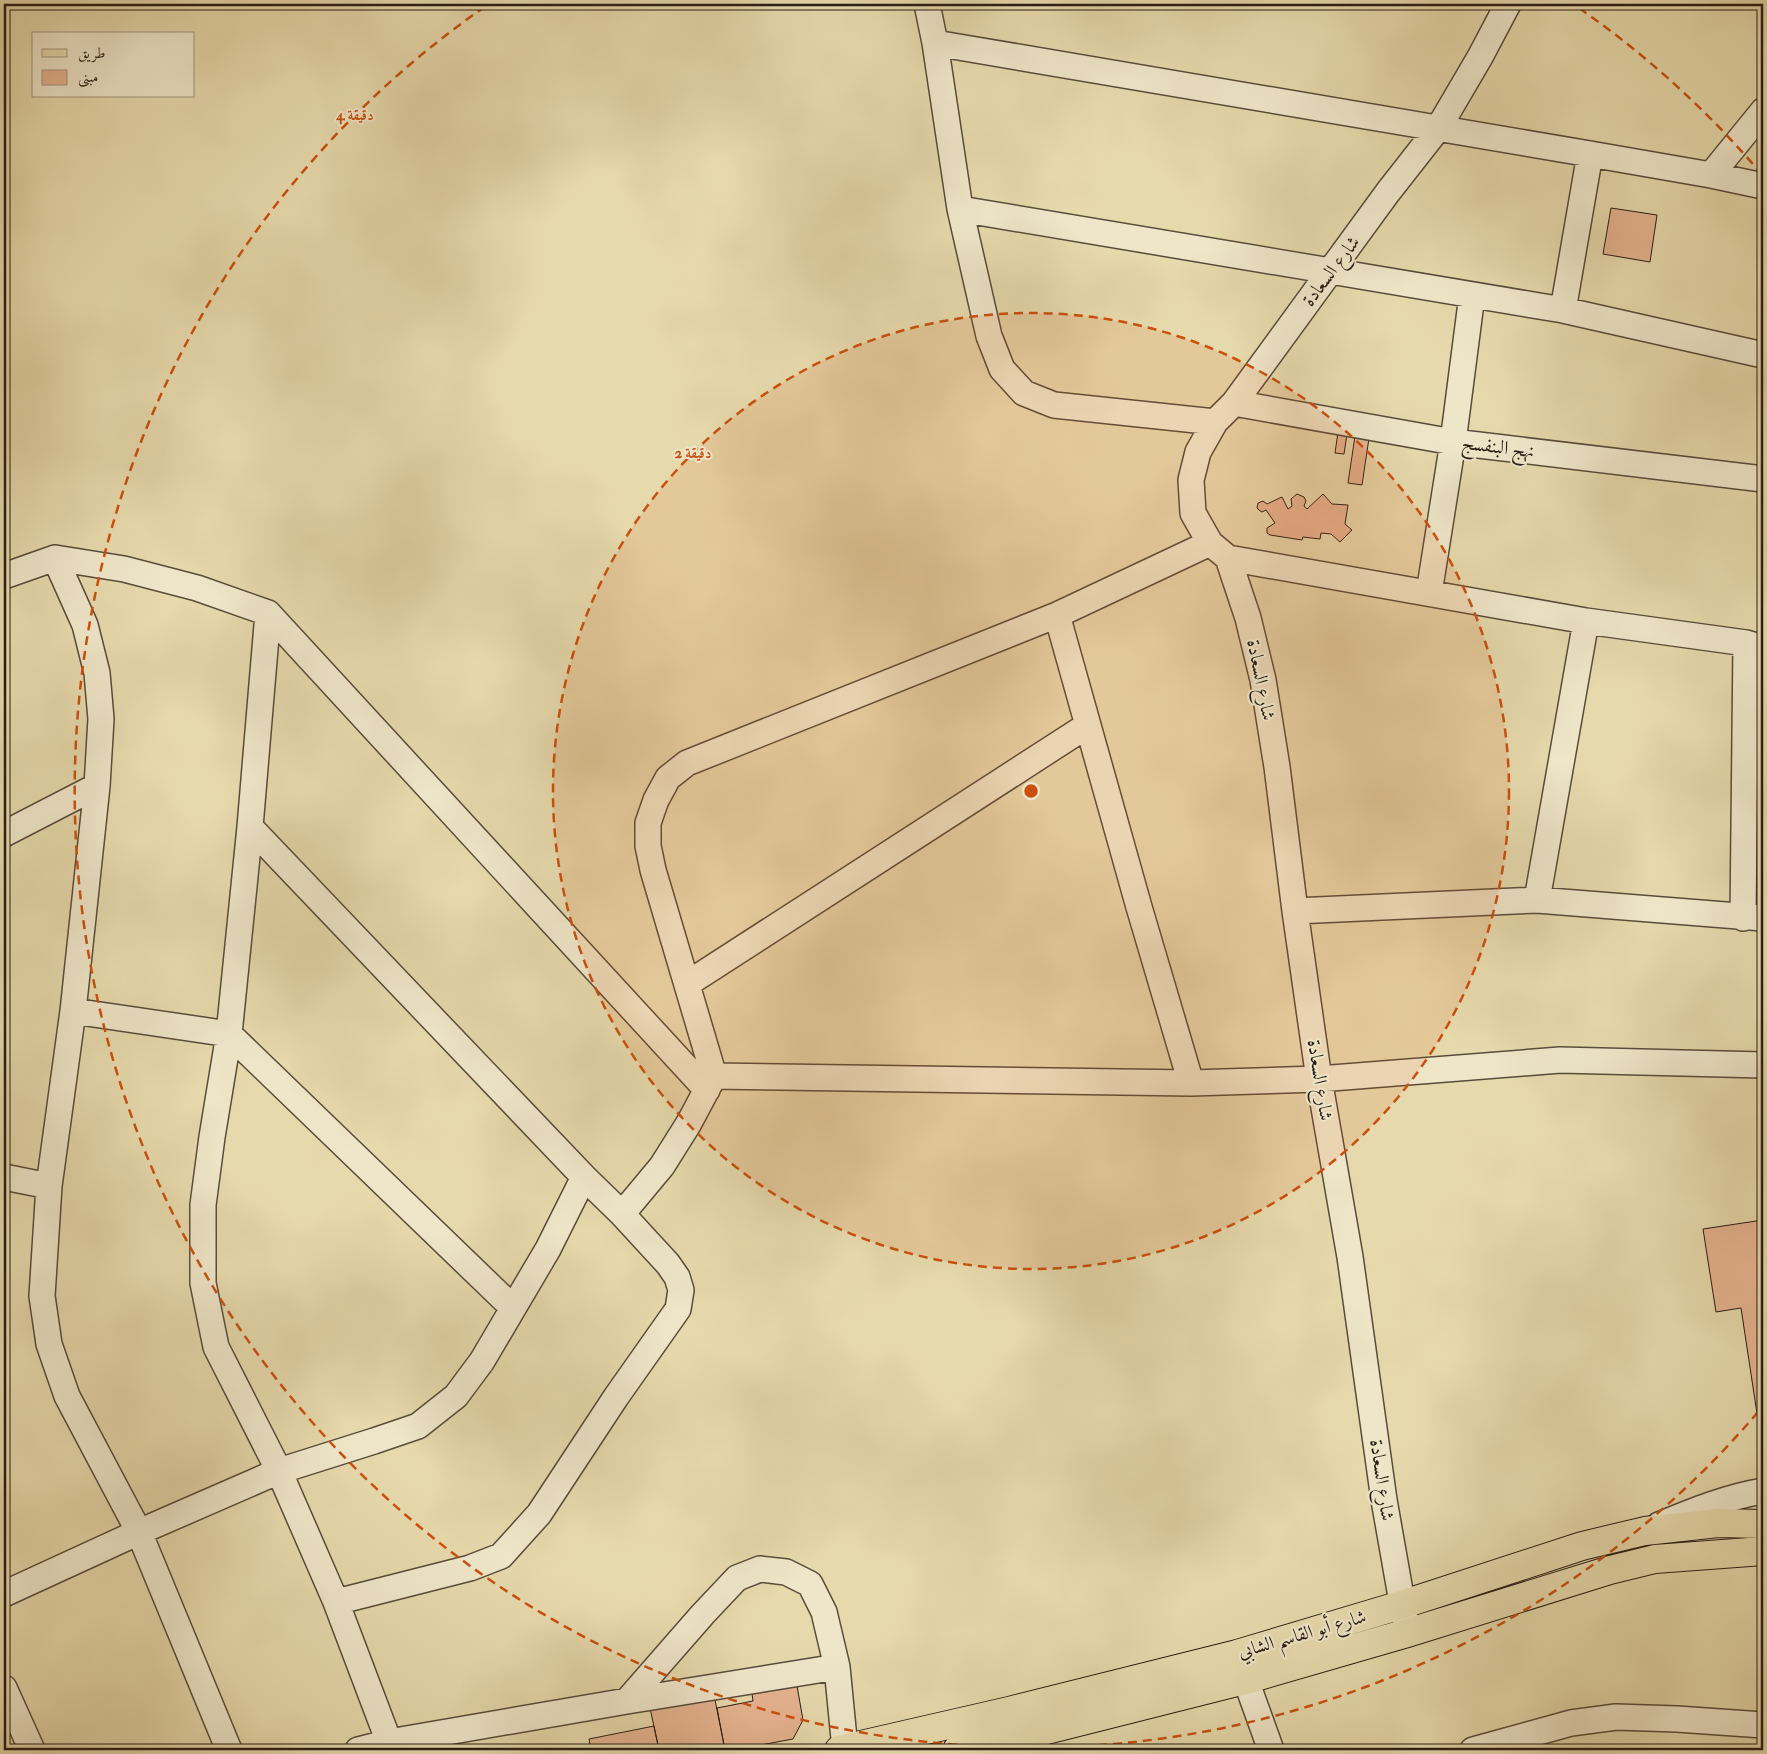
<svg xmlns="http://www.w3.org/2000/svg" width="1767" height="1754" font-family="'IM FELL Double Pica',Amiri,serif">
<rect width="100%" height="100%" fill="#e6d9ac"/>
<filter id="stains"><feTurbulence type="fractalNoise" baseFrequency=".004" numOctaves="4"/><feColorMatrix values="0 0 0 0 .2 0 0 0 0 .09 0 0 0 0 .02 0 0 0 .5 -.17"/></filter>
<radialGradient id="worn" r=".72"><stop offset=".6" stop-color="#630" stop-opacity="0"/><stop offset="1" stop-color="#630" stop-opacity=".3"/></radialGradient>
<path fill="#e5b390" stroke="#291d15" d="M1611,208L1657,215L1650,262L1603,254Z
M1338,432L1347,434L1344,454L1335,453Z
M1355,436L1369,438L1362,485L1348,483Z
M1297,494L1304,497L1306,501L1304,506L1307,509L1323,494L1332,504L1348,505L1345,524L1352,530L1340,542L1331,534L1321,533L1320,539L1303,537L1302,540L1270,535L1267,533V528L1275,523L1266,510L1262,512L1259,510L1257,508L1258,503L1263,501L1267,504L1282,497L1288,509L1292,506L1291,499Z
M1763,1220V1453L1741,1308L1716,1312L1703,1229Z
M797,1686L803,1720L793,1739L734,1750H725L717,1708L753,1701L752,1694Z
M714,1695L725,1750H659L650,1708Z
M654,1726L659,1750H591L589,1739Z"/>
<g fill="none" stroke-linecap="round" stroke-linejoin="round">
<defs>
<path id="minor" d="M927,4L935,43L960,209L989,336L1002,369L1024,393L1054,405L1215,422
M1508,4L1480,57L1439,127L1388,192L1234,403L1215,422L1198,452L1191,480L1193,513L1210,543L1228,558L1586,621L1746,643L1763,648
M935,43L1590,154L1711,175L1763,186
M1711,175L1763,111
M960,209L1563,310L1763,355
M1563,310L1590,154
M1234,403L1453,442L1763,479
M55,558L85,625L97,673L101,719L97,786L73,1011L49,1186L42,1296L49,1344L67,1396L139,1532L229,1750
M1228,558L1248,618L1263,680L1277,767L1295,911L1319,1079L1350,1257L1384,1500L1406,1625
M4,576L55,558L124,569L197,588L268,613L707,1090
M1429,593L1453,442L1472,295
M268,613L250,827L229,1034L212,1137L203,1205V1283L216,1347L279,1471L336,1602L389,1742
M1057,615L1139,907L1191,1083
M250,827L584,1177L622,1214L668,1264L677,1277L681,1290L678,1309L616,1397L539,1514L501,1556L470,1568L336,1602
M4,834L97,786
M1537,900L1586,621
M1295,911L1537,900L1763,918
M1743,918L1746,643
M687,984L1088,725
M73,1011L229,1034L513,1308
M714,1076L1191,1083L1319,1079L1560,1060L1763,1065
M4,1177L49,1186
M622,1214L662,1166L689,1123L714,1076L653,870L648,846V823L656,800L668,778L687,763L1057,615L1210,543
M1659,1525C1693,1511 1727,1497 1763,1491
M4,1594L139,1532L279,1471L374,1441L418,1426L456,1396L482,1361L548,1249L584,1177
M1239,1661L1271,1750
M4,1688L32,1750
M627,1701L703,1614L737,1578L760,1569L786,1572L810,1584L824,1612L837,1667L845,1749
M358,1750L389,1742L627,1701L837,1667
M1473,1750L1571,1723L1616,1717L1677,1719L1763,1725"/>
<path id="major" d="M839,1750L1009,1711L1237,1654L1401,1605L1582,1546L1645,1531L1718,1523L1763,1524
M957,1750L1019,1737L1245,1680L1407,1633L1610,1570L1655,1559L1763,1551"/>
</defs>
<use href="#minor" stroke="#584c3b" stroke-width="28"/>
<use href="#major" stroke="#291d15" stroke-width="30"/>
<use href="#minor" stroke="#efe6c9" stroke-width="25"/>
<use href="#major" stroke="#e6d9ac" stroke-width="28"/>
</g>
<circle cx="1031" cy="791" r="478" fill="#cb500d" fill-opacity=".12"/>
<g fill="none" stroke="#cb500d" stroke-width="2.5" stroke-dasharray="9 6">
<circle cx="1031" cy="791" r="478"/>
<path d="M1758 1412A956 956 0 1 1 483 8M1579 8A956 956 0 0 1 1758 170"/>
</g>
<g text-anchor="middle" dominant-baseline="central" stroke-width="4" stroke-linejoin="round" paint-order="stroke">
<g font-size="19" fill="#291d15" stroke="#efe6c9">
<text transform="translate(1331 271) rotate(-53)">شارع السعادة</text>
<text transform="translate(1498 447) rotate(7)">نهج البنفسج</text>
<text transform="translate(1261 680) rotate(79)">شارع السعادة</text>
<text transform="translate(1320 1080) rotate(81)">شارع السعادة</text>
<text transform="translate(1382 1480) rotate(82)">شارع السعادة</text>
<text transform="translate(1302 1634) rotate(-16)">شارع أبو القاسم الشابي</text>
</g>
</g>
<circle cx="1031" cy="791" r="8" fill="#cb500d" stroke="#efe6c9" stroke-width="2.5"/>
<g font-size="15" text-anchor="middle" font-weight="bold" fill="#cb500d" stroke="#efe6c9" stroke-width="4" stroke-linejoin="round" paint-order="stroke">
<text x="355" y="120">4 دقيقة</text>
<text x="693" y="458">2 دقيقة</text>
</g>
<rect width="1767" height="1754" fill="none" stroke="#e6d9ac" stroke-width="20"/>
<rect x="5" y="5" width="1757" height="1744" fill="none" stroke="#291d15" stroke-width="2.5"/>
<rect x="10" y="10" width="1747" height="1734" fill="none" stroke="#291d15"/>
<rect x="32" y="32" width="162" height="65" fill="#efe6c9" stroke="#a09681"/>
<rect x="42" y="49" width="25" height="8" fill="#e6d9ac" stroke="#a09681"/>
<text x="78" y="58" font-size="15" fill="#291d15">طريق</text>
<rect x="42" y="70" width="25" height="15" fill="#e5b390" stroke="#a09681"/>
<text x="78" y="82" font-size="15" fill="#291d15">مبنى</text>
<rect width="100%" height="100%" filter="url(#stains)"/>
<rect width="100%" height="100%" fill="url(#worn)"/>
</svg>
